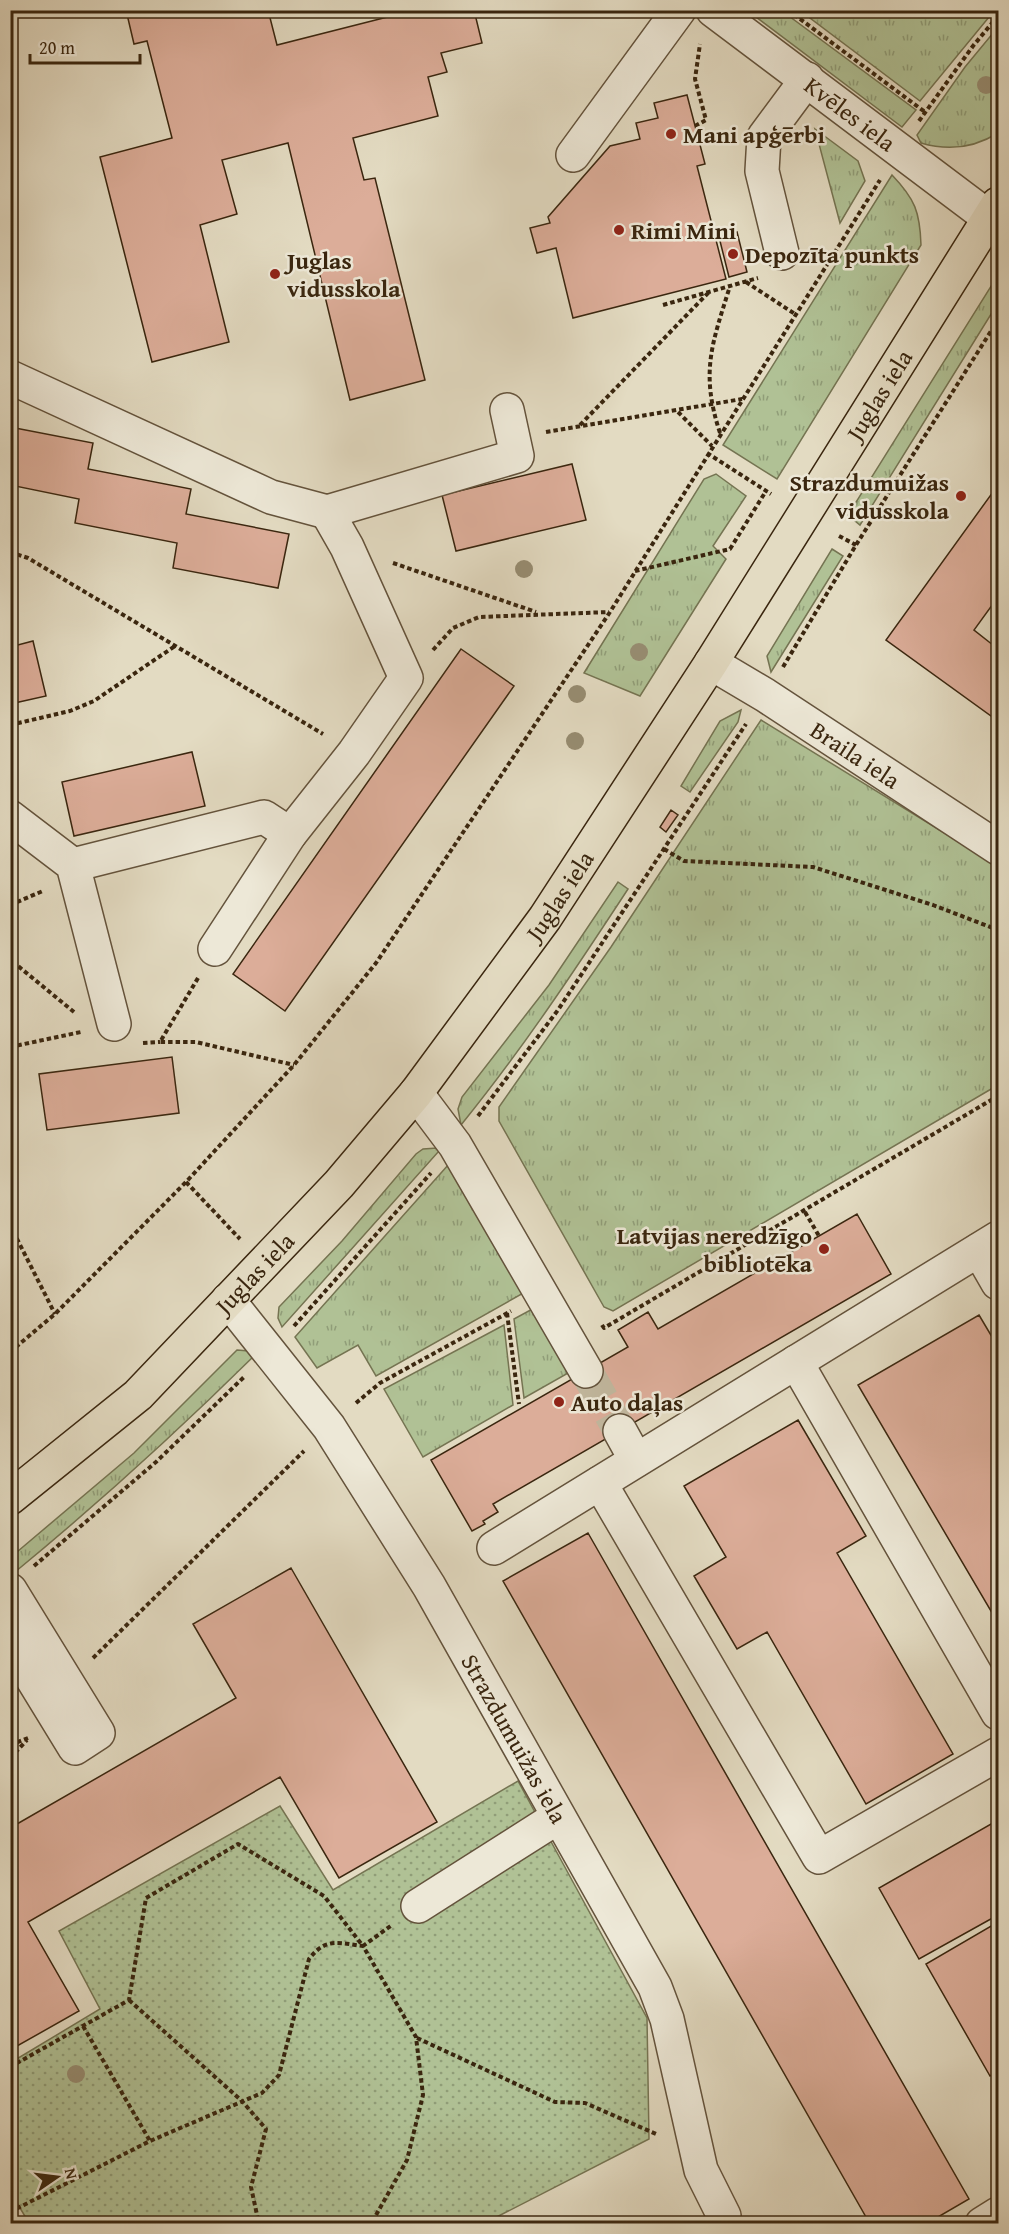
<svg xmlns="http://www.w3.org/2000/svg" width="1009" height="2234" font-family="'Gentium Book Plus',serif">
<defs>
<pattern id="grass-tufts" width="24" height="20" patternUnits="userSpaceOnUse" patternTransform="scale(1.5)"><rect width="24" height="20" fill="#b0c195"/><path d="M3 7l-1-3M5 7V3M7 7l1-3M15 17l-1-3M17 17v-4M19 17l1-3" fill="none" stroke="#909d78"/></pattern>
<pattern id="park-dots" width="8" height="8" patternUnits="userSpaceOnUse" patternTransform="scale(1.5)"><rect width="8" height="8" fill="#b0c195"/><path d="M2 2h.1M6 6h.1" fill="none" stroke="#909d78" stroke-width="1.8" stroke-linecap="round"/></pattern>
</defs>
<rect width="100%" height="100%" fill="#e3dbc2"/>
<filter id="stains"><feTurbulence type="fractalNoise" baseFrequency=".00333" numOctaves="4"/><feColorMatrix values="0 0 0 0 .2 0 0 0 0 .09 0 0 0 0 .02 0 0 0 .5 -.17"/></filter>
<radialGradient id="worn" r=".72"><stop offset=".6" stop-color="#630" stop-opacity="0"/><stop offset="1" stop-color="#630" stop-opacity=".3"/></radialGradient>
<path fill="url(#grass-tufts)" stroke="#757452" stroke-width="1.5" d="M815,10H994V11L920,101L810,18Z
M748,11H782L916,110L902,127Z
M998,27V133C974,148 948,151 921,143L917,135L965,67Z
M815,129L858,161L865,181L840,223Z
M892,175C915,199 920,212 921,245L777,479L723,445Z
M998,275V303L860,525L848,515Z
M716,474L746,496L713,546L726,559L640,696L584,673L704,479Z
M832,549L843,556L771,672L767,656Z
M741,710L738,722L690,792L681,786L720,721Z
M761,720L998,866V1085L613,1311L604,1307L499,1121V1107L611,947Z
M618,882L628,889C575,970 522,1050 461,1125L458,1109L462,1097L549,985Z
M437,1148L439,1151L282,1327L278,1318L279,1307L342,1241L416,1154L423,1149Z
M449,1164L527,1291L376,1376L358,1345L317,1368L295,1337Z
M536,1307L570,1372L524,1398L514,1319Z
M504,1325L513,1405L423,1457L384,1389Z
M237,1350L249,1351L255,1355C178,1431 99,1503 15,1572L11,1573V1557L134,1453Z"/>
<path fill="url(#park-dots)" stroke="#757452" stroke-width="1.5" d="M518,1781L647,2018L649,2139L485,2223H29L11,2193L10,2063L100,2009L59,1931L280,1806L333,1890Z"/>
<path fill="#dcad99" stroke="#3a260f" stroke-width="1.5" d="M126,10H268L277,45L415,10H474L482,43L441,53L447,72L428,77L438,116L353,138L364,180L375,178L425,380L350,400L288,143L222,160L237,214L200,225L229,342L152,362L100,157L172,138L147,41L134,44Z
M687,95L705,164L697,166L726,279L573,318L556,248L537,253L530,228L550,223L548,217L610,146L640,139L636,123L658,118L654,103Z
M737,232L747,272L729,277L719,237Z
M10,427L93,443L88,469L191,489L186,514L289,534L278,588L173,568L177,543L75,523L79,499L10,485Z
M572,464L586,520L456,551L442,495Z
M998,485V597L974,630L998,649V721L886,640Z
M33,641L46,696L10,704V647Z
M461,649L514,686L285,1011L233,974Z
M192,752L205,806L74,836L62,782Z
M671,810L678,815L666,832L660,827Z
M172,1057L179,1113L47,1130L39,1074Z
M857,1214L891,1274L493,1504L498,1512L483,1521L485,1524L472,1531L431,1460L628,1347L618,1330L648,1312L658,1329Z
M979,1315L998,1347V1623L858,1385Z
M798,1420L866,1536L837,1553L953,1754L866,1804L767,1632L737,1649L694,1576L726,1557L684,1486Z
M588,1533L969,2199L926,2224H870L503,1581Z
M291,1568L437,1822L339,1878L280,1777L28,1922L79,2011L10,2050V1828L236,1698L193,1624Z
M998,1820V1915L919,1959L879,1888Z
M998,1922V2071L990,2076L926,1964Z"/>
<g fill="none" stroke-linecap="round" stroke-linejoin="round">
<path stroke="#c1b79e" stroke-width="33" stroke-dasharray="33 16" stroke-linecap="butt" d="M586,1371L620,1431"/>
<defs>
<g id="minor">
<path id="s1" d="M713,10L988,217"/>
<path d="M573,155L679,10"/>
<path d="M782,253L762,171L764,137L807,79"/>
<path d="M10,377L271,497L327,512L517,456L507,410"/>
<path id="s2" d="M711,663L765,695L998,848"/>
<path d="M10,817L73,865L114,1024"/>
<path d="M73,865L264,817L290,834"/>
<path d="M215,949L290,834L354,753L406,678L347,547L327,512"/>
<path d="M416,1093L455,1145L586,1371"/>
<path d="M979,1250L998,1283"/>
<path id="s3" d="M228,1300L329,1427L429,1586L655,1987L667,2019L701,2170L724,2216"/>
<path d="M796,1362L998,1713"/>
<path d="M620,1431L636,1460"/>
<path d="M600,1483L819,1857L998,1754"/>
<path d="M494,1548L998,1238"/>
<path d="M10,1590L98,1733L75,1748L10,1642"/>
<path d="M418,1906L558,1817"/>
<path d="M982,2224L998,2214"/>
</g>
<g id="major">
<path id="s4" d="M10,1498L138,1395L339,1184L416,1093L545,918L711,663L998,204"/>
</g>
</defs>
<use href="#minor" stroke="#64533c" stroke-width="36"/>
<use href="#major" stroke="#3a260f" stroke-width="36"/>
<path stroke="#3a260f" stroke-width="4" stroke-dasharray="4.5 3" stroke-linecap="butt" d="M788,10L925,112
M800,19L806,10
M919,121L973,46L998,16
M695,126L706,120L695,79L700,44
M814,263L830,259
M746,282L795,314
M663,305L758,278
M678,412L712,446
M580,425L710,291
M546,432L742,399
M720,433C700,372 712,344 730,286
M707,453L771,494
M839,536L856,545
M10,552L28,558L323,734
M393,563L536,612
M635,571L730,549L766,491
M433,650L453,628L479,617L609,612
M783,667L856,545L998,320
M10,725L70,711L94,701L175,646
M664,849L684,861L813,867L933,905L998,930
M10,905L43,891
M10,954L18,966L74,1012
M198,978L160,1042H196L294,1065
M143,1043L160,1042
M10,1047L81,1032
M478,1116L558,1010L746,724
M186,1182L240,1239
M805,1212L819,1236
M10,1225L55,1314
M507,1313L519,1404
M602,1325L604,1328L998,1096
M294,1326L431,1173
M10,1352L55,1314L186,1182L294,1065L376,963L610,612L880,180
M356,1403L380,1383L511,1311
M34,1566L156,1462L245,1376
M93,1658L304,1451
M10,1745L28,1738
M10,1758L27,1740
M129,2000L242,2101L266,2129L251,2187L259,2224
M83,2026L150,2141
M417,2038L555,2102L585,2103L656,2134
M10,2067L129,2000L146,1898L238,1844L324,1896L363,1946L392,1925
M10,2212L150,2141L262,2093L279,2075L309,1959C326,1937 338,1943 363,1946L416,2037L423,2095L407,2160L371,2224"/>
<use href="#minor" stroke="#ede8d7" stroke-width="33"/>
<use href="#major" stroke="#e3dbc2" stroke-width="33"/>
</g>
<g fill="#978d72">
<circle cx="986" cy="85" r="9"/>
<circle cx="524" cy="569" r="9"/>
<circle cx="639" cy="652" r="9"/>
<circle cx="577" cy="694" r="9"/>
<circle cx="575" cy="741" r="9"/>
<circle cx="76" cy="2074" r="9"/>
</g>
<g fill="#8f2418" stroke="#ede8d7" stroke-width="2">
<circle cx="671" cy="134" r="6"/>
<circle cx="619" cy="230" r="6"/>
<circle cx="733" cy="254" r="6"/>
<circle cx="275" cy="274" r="6"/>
<circle cx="961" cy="496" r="6"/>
<circle cx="824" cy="1249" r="6"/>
<circle cx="559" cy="1402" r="6"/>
</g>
<g text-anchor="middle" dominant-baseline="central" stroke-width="5" stroke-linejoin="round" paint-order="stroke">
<g font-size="24" fill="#3a260f" stroke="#ede8d7">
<text stroke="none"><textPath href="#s1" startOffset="172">Kvēles iela</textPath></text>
<text stroke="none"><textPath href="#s4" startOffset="1413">Juglas iela</textPath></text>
<text stroke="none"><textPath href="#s2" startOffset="171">Braila iela</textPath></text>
<text stroke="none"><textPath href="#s4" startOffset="819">Juglas iela</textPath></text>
<text stroke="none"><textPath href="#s4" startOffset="333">Juglas iela</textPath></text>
<text stroke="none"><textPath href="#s3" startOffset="525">Strazdumuižas iela</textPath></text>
</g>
<g font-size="24" font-weight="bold" fill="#3a260f" stroke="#ede8d7" text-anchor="start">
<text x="683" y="134">Mani apģērbi</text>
<text x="631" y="230">Rimi Mini</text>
<text x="745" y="254">Depozīta punkts</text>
<text x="287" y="260">Juglas<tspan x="287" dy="28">vidusskola</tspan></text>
<text x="949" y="482" text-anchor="end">Strazdumuižas<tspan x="949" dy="28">vidusskola</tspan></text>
<text x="812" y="1235" text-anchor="end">Latvijas neredzīgo<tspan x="812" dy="28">bibliotēka</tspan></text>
<text x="571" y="1402">Auto daļas</text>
</g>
</g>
<rect width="1009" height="2234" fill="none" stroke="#e3dbc2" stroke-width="36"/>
<rect x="12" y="12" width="985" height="2210" fill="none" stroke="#3a260f" stroke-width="3"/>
<rect x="18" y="18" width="973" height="2198" fill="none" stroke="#3a260f" stroke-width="1.5"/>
<g transform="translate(57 2177) rotate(76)" stroke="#ede8d7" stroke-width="4.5" paint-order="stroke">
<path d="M0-4.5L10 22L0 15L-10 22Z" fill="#3a260f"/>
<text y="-9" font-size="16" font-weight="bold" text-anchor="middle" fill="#3a260f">N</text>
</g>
<path d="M30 54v9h110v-9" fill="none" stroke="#3a260f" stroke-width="3"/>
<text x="39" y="54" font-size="18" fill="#3a260f" stroke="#ede8d7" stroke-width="4.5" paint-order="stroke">20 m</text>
<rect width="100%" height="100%" filter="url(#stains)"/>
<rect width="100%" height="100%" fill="url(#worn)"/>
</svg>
